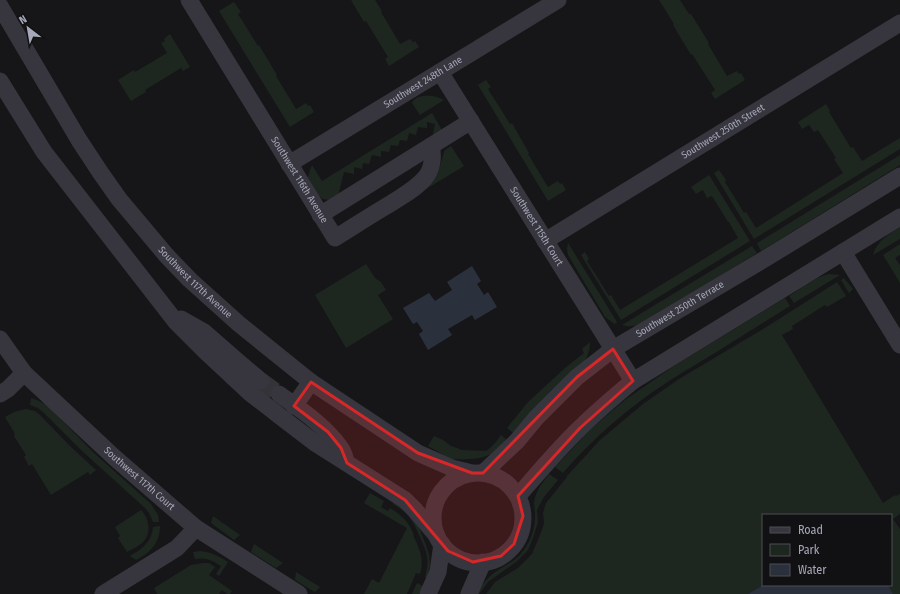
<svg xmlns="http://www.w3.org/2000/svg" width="900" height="594" font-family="'Fira Sans Condensed',sans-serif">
<rect width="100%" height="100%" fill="#161618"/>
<path fill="#1d2720" d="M351,0H375L382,11L381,12L400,44L410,39L413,42L415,41L419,47L389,66L385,59L388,57L366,21L364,22Z
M659,0H680L689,14H691L709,43L708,44L727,76L737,71L739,74L741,73L745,80L715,99L711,93L715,90L692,54L691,55L673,25L674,24Z
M234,2L241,12L238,14L258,46L259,45L277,75L276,76L296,109L306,103L308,106L310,105L314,112L290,127L219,11Z
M170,34L190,67L183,71L181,68L145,90L146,92L131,101L118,80L134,70L135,72L167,53L161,43L165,41L164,39Z
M486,80L491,87L488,89L510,124L512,123L529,153L528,154L548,187L558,181L560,184L562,183L566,190L548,201L478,85Z
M423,96C431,95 437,96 444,100L420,115L412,103C414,98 418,97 423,96Z
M826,104L830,111L829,112L851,148L853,147L862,161L900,138V149L754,239L714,173L719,170L726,180L725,182L744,213L746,212L756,228L843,173L834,159L836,158L818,130L814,132L809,125L802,129L798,122Z
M432,113L443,132L434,135L433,134L435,124L427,122V128L418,127L416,135L409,133L407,141L400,140L398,146L391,145L389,152L381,151V157L372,155L369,164L363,163L362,169L354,167V174L344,172L338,196L329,200L323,199L318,196L308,177L310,170L312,165L322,181Z
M451,146L464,166L428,188L438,173L444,152L445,150Z
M900,155V165L761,251L757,243Z
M709,175L750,241L621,320L581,255L585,252L589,259L587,261L609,296L611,295L620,310L738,238L729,222H728L712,196L707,198L703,190L696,194L691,187Z
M900,227V239L873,255C877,241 888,235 900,227Z
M568,243L617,322L615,324L605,317L568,255L567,249Z
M900,244V255L895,258L900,265V283L883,255Z
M752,246L757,253L648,321C637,325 634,328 622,325Z
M366,264L375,278L381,282L386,290L378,295L393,319L346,348L315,295Z
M829,274L840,275L794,303L789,296C802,288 815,277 829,274Z
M844,278L853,289L849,293L841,280Z
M837,282L846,296L827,307L825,305L792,326L793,329L782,335L883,503L895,495L896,496L900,494V514L893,519L900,529V594H893L888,585H891V515H763V585L748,594H486L495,582L518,568L532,554L542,530L544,523L543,513L546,503L567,477V476L600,440L643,404L679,379L768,326Z
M785,298L790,306C761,324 733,342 705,359C692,367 678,375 666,383C628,408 593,438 563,473L555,467L592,428L625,400L674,366Z
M590,342C590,348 588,356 585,361L513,433L507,428L528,402L565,368L584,353L582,349Z
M31,398L37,400L48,406L93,452L151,504L158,515L159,522H153L149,513L145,508L81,450L44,413L38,408L30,405Z
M26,409L35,411L39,414L71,447L96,470L90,475L88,472L51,495L32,464L29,466L24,457L26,455L14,436L15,434L5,417L14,412Z
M501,435L508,441C502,445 497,451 491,454C482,459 463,460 453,459C445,457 436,450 428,446L434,436L443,440L451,446L462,450L486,451L490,448L496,442Z
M549,474L558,480L544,497L539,506L537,510L538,522L533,538L528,550L516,562L488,582L479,594H476C481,586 487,578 494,573C504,565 516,562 523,551C531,541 535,528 535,516C535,510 533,504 535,498C537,489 544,481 549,474Z
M370,493L384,501L381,507L388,511L390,508C399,513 409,522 413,533C414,536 414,539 416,541C421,554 424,561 420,574L416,573L407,594H364L372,579L379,583L407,528L364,503Z
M394,501C403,507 413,517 418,526C421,530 421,534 423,538C429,552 433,563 427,578L425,577C430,559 427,553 420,537C413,521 409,513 393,504Z
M141,510C149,518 152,533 143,542C139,546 132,549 127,552L118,538L120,536L115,527Z
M213,516L240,535L234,540L211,523Z
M160,526C160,543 150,553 136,560L130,556C142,549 152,542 153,527Z
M254,544L283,563L276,568L251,552Z
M200,551C211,552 219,556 228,562L219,576L216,574L221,566C212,560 206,557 195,559L193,552Z
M203,563H209L215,567L209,575L232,591L230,594H227L222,590L219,594H157L154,588L191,565Z
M296,572L320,587L315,592L295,580Z
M417,583L423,586L419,594H412Z"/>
<path fill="#2a313d" d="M472,266L481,281L477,284L484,295L488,292L497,307L475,320L472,315L448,329L452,335L428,350L419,334L423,331L417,322L413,324L403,308L429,293L435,301L452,290L447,282Z
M763,585H888L893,594H748Z"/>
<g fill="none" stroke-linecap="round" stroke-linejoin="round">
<path stroke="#333338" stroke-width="17" stroke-dasharray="17 8" stroke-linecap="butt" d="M261,381L279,394"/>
<g stroke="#37363e" stroke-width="17">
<path id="s1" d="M189,0L335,238C353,227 371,215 390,204C402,196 416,189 425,178C432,170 434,157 431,146"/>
<path id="s2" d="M0,6L79,140L100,172L119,199L166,255L190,280L239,324L311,382L418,453L452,468L472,473"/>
<path id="s3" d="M440,72L633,381"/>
<path d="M0,81L44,152L176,322L205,351L250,393L281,417L315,443L405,500L415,510L437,536"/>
<path id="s4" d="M289,164L558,0"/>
<path d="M320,215L471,121"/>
<path id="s5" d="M545,241L900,23"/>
<path d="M843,252L900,345"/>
<path d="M181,319L204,332L236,360L261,381"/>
<path id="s6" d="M0,339L24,373L115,458L196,528L299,594"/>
<path d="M0,394L8,389L24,373"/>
<path d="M279,394C301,410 324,425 340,447C343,451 345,457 346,462"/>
<path d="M294,406L311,382"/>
<path id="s7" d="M483,473L517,441L536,418L577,377L613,349L763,260L900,176"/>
<circle cx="478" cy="518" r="45"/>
<path d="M518,496C538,473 558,449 580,428C597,411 615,396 633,381L900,217"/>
<path d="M103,594L177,548L196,528"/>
<path d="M428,594L438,572L442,544"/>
<path d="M469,594L483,562"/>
</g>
</g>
<path fill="#d62828" fill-opacity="0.2" stroke="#d62828" stroke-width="3" stroke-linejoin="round" d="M613,349L633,381L580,428L518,496L523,516L514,544L501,556L473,562L448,551L405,500L347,463L341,448L328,432L294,406L311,382L418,453L472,473H483L577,377Z"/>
<g text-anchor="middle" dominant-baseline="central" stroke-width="4" stroke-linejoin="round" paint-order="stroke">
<g font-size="10" fill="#a6a8b9" stroke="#111113">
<text stroke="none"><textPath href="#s4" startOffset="157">Southwest 248th Lane</textPath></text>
<text stroke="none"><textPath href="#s5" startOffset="209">Southwest 250th Street</textPath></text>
<text stroke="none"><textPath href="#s1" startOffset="211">Southwest 116th Avenue</textPath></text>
<text stroke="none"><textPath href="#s3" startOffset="182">Southwest 115th Court</textPath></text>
<text stroke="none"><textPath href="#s2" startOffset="340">Southwest 117th Avenue</textPath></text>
<text stroke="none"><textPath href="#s7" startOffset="258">Southwest 250th Terrace</textPath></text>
<text stroke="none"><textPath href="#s6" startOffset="198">Southwest 117th Court</textPath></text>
</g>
</g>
<rect x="762" y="514" width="130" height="72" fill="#111113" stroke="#4d4d55"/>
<rect x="770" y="527" width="20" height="6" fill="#37363e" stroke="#4d4d55"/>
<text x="798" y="534" font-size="12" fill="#a6a8b9">Road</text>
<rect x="770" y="544" width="20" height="12" fill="#1d2720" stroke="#4d4d55"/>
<text x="798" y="554" font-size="12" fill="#a6a8b9">Park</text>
<rect x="770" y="564" width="20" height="12" fill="#2a313d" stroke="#4d4d55"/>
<text x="798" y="574" font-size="12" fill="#a6a8b9">Water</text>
<g transform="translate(28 28) rotate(329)" stroke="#111113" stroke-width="3" paint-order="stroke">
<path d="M0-3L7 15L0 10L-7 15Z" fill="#a6a8b9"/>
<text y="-6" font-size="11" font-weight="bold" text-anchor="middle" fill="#a6a8b9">N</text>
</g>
</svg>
